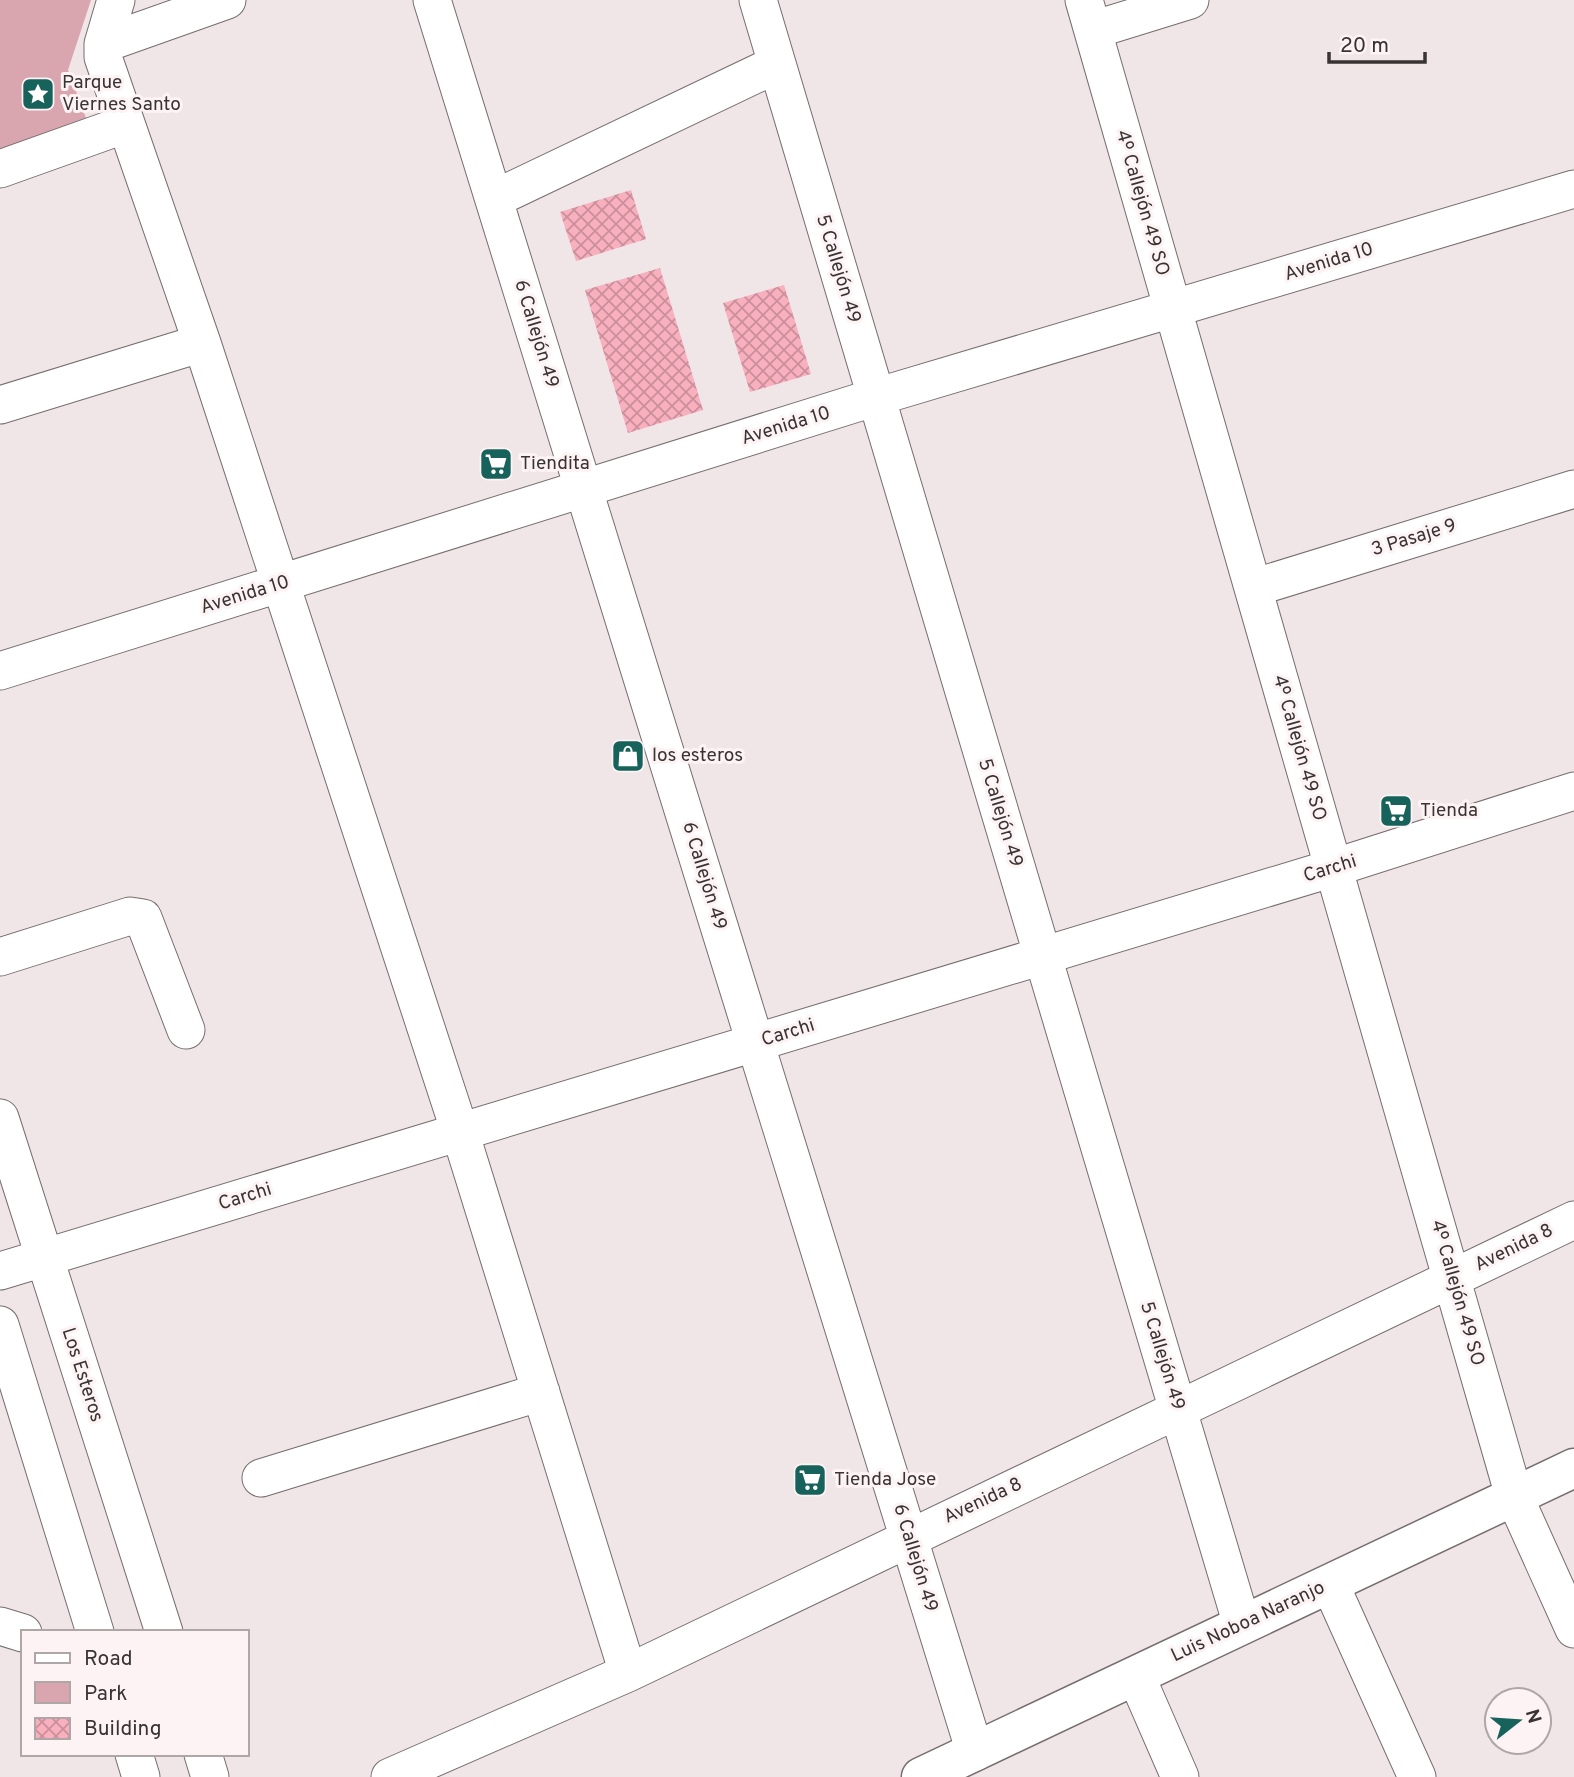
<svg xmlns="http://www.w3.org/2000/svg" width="1574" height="1777" font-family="Overpass,sans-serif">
<defs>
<pattern id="building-cross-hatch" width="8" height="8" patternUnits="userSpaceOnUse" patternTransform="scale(1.75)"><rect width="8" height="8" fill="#f8afbe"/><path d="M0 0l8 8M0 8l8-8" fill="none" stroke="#ca8f9b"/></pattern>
</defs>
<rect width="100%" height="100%" fill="#f0e5e7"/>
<path fill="#d9a6b0" d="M0,0H91L68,70L86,118L0,151Z"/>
<path fill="url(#building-cross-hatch)" d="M631,190L646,239L576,261L560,212Z
M660,268L703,410L628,433L585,290Z
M784,285L811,374L750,392L723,303Z"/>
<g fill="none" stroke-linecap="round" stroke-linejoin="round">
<defs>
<path id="minor" d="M116,0L103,44V57L202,343L460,1132L628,1673
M432,0L975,1752
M758,0L1242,1625
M1084,0L1514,1496L1574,1629
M1093,30L1190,0
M103,44L227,0
M0,169L126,124
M494,199L777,64
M0,405L202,343
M1253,588L1574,489
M0,671L876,397L1574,189
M0,957L130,916L143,918L186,1030
M0,1118L164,1632
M0,1271L1333,868L1574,791
M0,1325L95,1632
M261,1478L541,1392
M1330,1584L1417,1777
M0,1626L23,1633
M1136,1676L1180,1777
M134,1754L141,1777
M203,1754L210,1777
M390,1777L628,1673L1574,1220"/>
<path id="tertiary" d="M921,1777L1574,1468"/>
</defs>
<use href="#minor" stroke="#766d6e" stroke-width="39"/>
<use href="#tertiary" stroke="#766d6e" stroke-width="41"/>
<use href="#minor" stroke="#fff" stroke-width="37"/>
<use href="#tertiary" stroke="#fff" stroke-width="38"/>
</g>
<defs>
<symbol id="sight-square" viewBox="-11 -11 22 22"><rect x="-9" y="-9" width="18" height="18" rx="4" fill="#17635c" stroke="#fdf2f4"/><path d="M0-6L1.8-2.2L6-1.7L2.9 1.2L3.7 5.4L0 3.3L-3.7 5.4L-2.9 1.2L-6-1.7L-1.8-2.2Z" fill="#fff"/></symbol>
<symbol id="supermarket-square" viewBox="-11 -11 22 22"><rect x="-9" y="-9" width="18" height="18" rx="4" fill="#17635c" stroke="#fdf2f4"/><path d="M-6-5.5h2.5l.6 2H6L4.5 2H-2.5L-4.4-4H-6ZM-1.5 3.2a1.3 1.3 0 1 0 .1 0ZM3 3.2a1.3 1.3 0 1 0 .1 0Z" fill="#fff"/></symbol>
<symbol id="shop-square" viewBox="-11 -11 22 22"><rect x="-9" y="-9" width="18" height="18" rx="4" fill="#17635c" stroke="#fdf2f4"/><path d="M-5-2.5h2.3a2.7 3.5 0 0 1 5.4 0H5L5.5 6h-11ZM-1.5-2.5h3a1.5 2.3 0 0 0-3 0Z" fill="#fff"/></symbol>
</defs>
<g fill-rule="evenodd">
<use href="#sight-square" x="19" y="75" width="38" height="38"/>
<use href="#supermarket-square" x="477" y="445" width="38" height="38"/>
<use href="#shop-square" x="609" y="737" width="38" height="38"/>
<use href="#supermarket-square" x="1377" y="792" width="38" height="38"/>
<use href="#supermarket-square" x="791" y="1461" width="38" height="38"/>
</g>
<g text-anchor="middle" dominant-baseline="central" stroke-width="6" stroke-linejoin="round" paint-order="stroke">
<g font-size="19" fill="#383434" stroke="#fdf2f4" text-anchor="start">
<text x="62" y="83">Parque<tspan x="62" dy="22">Viernes Santo</tspan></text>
<text x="520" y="464">Tiendita</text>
<text x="652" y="756">los esteros</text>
<text x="1420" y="811">Tienda</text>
<text x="834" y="1480">Tienda Jose</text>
</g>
<g font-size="19" fill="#383434" stroke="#fdf2f4">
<text transform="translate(1142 203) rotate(74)">4º Callejón 49 SO</text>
<text transform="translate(1329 262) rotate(-17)">Avenida 10</text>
<text transform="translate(838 269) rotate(73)">5 Callejón 49</text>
<text transform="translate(536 334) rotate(73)">6 Callejón 49</text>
<text transform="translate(786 426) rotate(-17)">Avenida 10</text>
<text transform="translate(1414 538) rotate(-17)">3 Pasaje 9</text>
<text transform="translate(245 595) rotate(-17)">Avenida 10</text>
<text transform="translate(1299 748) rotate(74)">4º Callejón 49 SO</text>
<text transform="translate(1000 813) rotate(73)">5 Callejón 49</text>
<text transform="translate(1330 869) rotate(-17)">Carchi</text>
<text transform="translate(704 876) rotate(73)">6 Callejón 49</text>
<text transform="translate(788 1033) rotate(-17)">Carchi</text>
<text transform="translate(245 1197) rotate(-17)">Carchi</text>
<text transform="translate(1514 1248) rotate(-26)">Avenida 8</text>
<text transform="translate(1457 1293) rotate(74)">4º Callejón 49 SO</text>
<text transform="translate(1162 1356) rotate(73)">5 Callejón 49</text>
<text transform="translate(82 1375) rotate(72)">Los Esteros</text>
<text transform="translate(983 1501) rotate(-25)">Avenida 8</text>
<text transform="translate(915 1558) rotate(73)">6 Callejón 49</text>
<text transform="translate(1248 1622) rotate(-25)">Luis Noboa Naranjo</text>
</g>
</g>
<rect x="21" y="1630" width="228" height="126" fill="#fdf2f4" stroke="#aea6a7" stroke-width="2"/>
<rect x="35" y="1653" width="35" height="10" fill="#ffffff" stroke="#aea6a7" stroke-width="2"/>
<text x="84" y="1665" font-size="21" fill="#383434">Road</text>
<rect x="35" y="1682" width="35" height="21" fill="#d9a6b0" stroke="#aea6a7" stroke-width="2"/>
<text x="84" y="1700" font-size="21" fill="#383434">Park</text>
<rect x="35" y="1718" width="35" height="21" fill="url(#building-cross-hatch)" stroke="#aea6a7" stroke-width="2"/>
<text x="84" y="1735" font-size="21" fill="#383434">Building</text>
<g transform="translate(1518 1721) rotate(73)"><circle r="33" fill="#fdf2f4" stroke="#aea6a7" stroke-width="2"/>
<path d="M0-5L12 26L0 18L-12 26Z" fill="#17635c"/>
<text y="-10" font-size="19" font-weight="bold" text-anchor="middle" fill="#383434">N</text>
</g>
<path d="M1329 52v10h96v-10" fill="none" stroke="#383434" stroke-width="3.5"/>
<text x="1340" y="52" font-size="21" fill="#383434" stroke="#fdf2f4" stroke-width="5" paint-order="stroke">20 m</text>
</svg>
